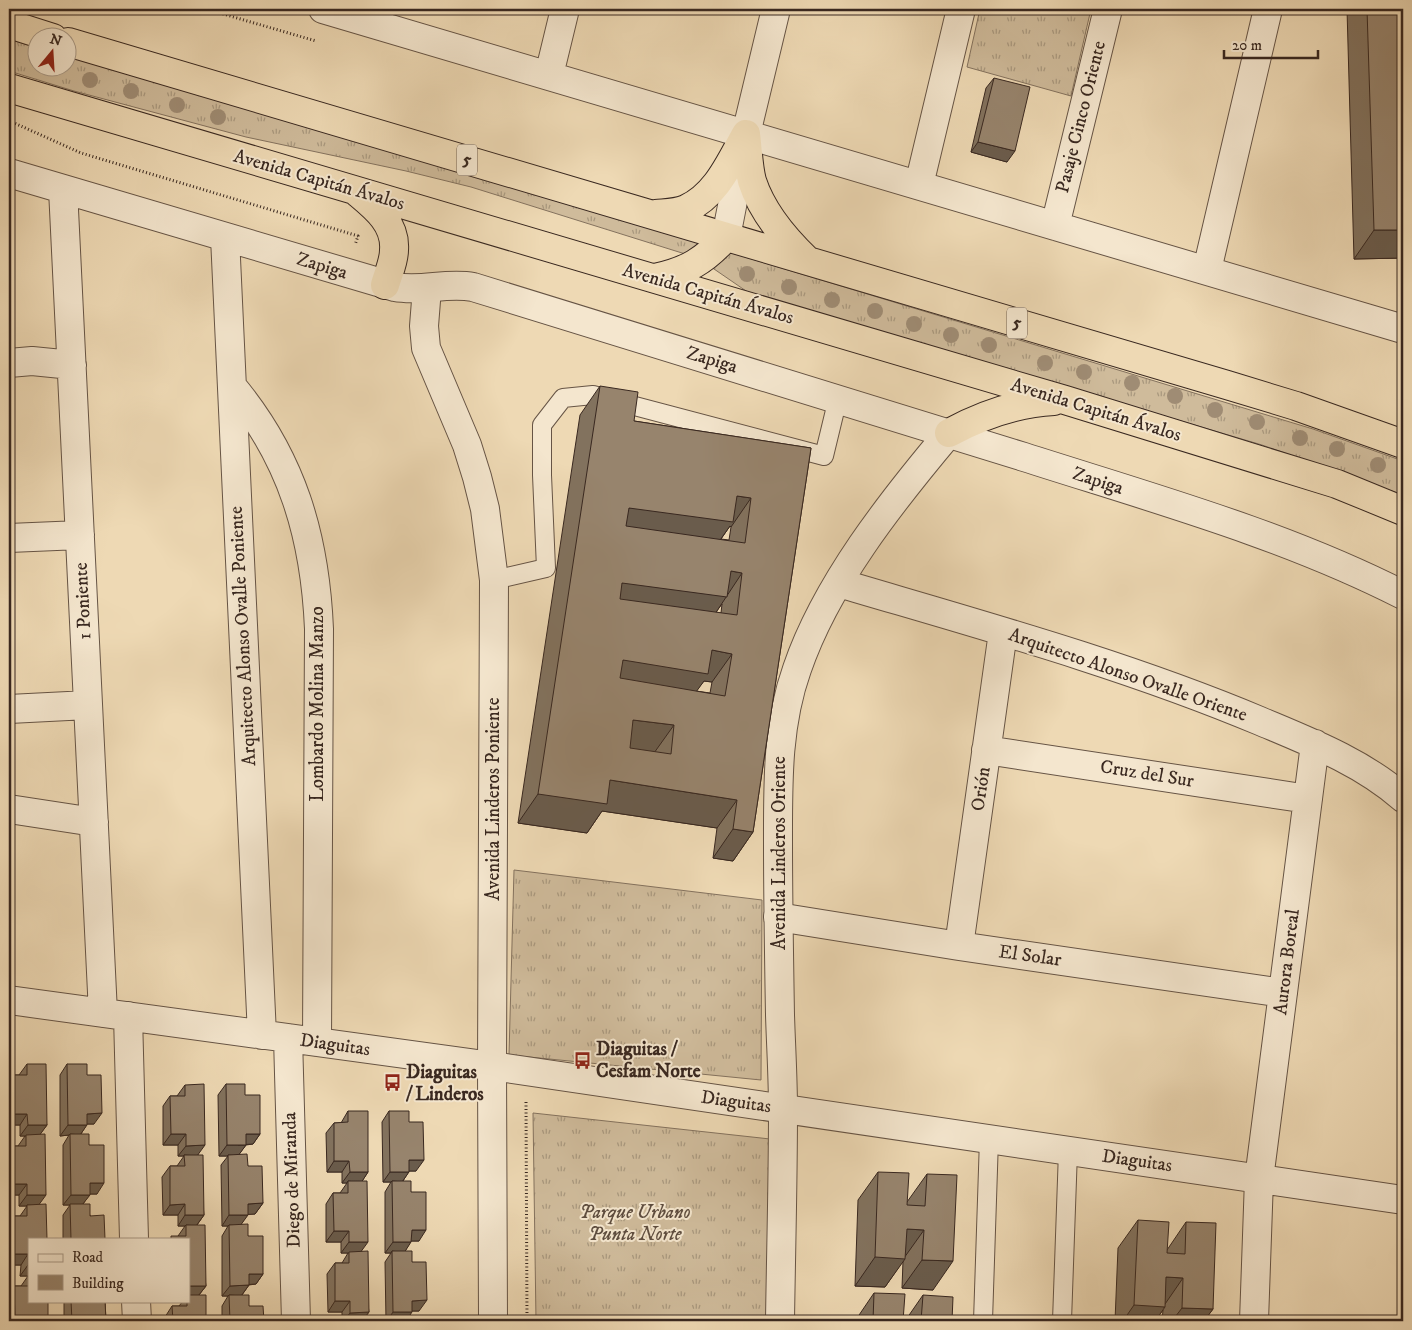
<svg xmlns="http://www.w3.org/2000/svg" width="1412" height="1330" font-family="'IM FELL DW Pica',serif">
<defs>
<pattern id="grass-tufts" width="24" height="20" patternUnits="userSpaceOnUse" patternTransform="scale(1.25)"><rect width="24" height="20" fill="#cfbb9b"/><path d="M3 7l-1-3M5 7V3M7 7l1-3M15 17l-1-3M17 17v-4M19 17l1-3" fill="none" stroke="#a9987e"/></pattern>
</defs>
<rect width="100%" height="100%" fill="#eed9b4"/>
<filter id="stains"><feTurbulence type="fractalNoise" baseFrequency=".004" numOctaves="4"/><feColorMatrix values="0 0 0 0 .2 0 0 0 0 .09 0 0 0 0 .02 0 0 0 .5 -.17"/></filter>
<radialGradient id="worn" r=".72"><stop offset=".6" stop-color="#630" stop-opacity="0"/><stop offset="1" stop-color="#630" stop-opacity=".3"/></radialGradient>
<path fill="url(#grass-tufts)" stroke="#84725e" d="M980,9H1091L1071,96L967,67Z
M9,39L37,47L38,68H68V56L405,154L1313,429L1403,461V495L1262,445L749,293L698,258L471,187L406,171L246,137L74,91L9,71Z
M514,870L762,900L761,1080L509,1055Z
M533,1113L770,1139L767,1321H536Z"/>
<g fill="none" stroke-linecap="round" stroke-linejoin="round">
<defs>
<path id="service" d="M494,580L546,568L542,475V425L563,398L593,395L824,456L838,398
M983,1321L989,1139
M1062,1321L1068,1151"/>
<path id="minor" d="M323,9L1403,329
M549,75L565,9
M9,173L395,287C422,292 446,282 473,287C657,343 841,399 1024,457C1152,498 1283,534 1403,595
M919,185L961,9
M63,189L103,1013
M1055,226L1108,9
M225,237L262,1035
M726,237L746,134L776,9
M1207,270L1268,9
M9,363L32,361L72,365
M232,386C292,458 315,536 319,629L317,1042
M9,538L80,535
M839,583C981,625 1124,664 1260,721C1310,742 1362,762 1403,798
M9,709L88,705
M986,750L1308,799
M9,809L94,822
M778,917L959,946L1283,993
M959,946L1003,632
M9,1000L492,1066L1403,1200
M128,1016L134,1239
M288,1038L296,1321
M136,1301L137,1321
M1254,1321L1259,1179L1315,744"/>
<path id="tertiary" d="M427,288L424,326L426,348L467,445L477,477L485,509L494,580L492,1066L493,1321
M780,1321C781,1251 783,1180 783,1110C783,1078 781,1047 780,1015C779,957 778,900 778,841C778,783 777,725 797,669C826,584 891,502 949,433"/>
<path id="trunk" d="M9,24L53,38
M68,42L1227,385L1296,406L1403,444
M9,88L1065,400L1337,484L1403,511
M746,134C748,149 748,166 752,181C762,212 784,238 807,260
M358,193C376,208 396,224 394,250C394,262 388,274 385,285
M656,214C666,213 677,213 686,209C717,195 730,162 746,134
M655,278C687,271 704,261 726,237
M949,433C982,415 1016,403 1054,401"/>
</defs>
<use href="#service" stroke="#665445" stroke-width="20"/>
<use href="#minor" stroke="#665445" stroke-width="30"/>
<use href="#tertiary" stroke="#665445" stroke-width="30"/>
<use href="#trunk" stroke="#392820" stroke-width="30"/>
<path stroke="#392820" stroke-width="3" stroke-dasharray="1 2.5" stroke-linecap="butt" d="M206,9L316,41
M12,122L81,153L358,236L355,245
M526,1102L527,1321"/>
<use href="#service" stroke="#f4e6ce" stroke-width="18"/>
<use href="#minor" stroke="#f4e6ce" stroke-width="28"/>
<use href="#tertiary" stroke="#f4e6ce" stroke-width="28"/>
<use href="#trunk" stroke="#eed9b4" stroke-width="28"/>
</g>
<g fill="#9f8c74">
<circle cx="90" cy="80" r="8"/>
<circle cx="131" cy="91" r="8"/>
<circle cx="177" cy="105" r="8"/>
<circle cx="218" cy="117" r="8"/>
<circle cx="747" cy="274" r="8"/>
<circle cx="789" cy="287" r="8"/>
<circle cx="832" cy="300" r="8"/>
<circle cx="875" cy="311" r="8"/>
<circle cx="914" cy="324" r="8"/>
<circle cx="951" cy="335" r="8"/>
<circle cx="989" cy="345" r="8"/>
<circle cx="1045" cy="363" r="8"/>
<circle cx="1084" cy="372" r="8"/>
<circle cx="1132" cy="383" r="8"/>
<circle cx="1175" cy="396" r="8"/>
<circle cx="1215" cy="410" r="8"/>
<circle cx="1257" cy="422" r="8"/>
<circle cx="1300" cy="438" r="8"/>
<circle cx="1337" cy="449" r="8"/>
<circle cx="1378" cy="465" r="8"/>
</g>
<path fill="#82725e" stroke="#392820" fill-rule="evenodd" d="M1347,9H1403V258L1354,259Z
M994,78L1007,162L971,152L986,88Z
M600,386L634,421L811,448L753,832L733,861L713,858L717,828L602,811L587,833L518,823L580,415ZM730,526L731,527L729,540L721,539ZM722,604L721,613L716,612ZM704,681L712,682L710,693L696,691Z
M27,1064L47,1125L40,1134L39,1204L29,1239L48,1321H9V1294L14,1286H21L28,1276H20L21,1265H9V1222L13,1216H20L27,1206H19V1195H9V1150L12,1146H18L25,1136H20V1125H9V1080L12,1075H19Z
M67,1064L87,1075L94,1124H87L81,1134L89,1145L97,1194H90L83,1204L105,1239H63V1215L70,1205H63V1145L69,1135L60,1136V1075Z
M226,1084L245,1095L260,1134L253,1144L246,1145L239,1154L248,1166L263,1203L255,1214H248L241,1224L248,1236L263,1274L256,1284L249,1285L242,1295L249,1306L264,1321H222V1306L228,1296H222V1236L228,1226H222L221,1165L228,1156H219L218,1095Z
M185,1085L198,1155L204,1215L197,1225L206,1286L199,1295L206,1321H165V1317L172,1306H179L183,1301H189V1239L178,1236L185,1226H178V1215H163L162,1177L170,1166H177L184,1156H178V1145H163V1106L170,1096H177Z
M348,1111L368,1172L362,1181L361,1252L369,1312L362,1321H342V1312H328L327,1274L335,1263H342L348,1253H341V1242H326V1204L333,1193H340L347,1183H342V1172H327L326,1133L334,1123H341Z
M389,1111L409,1122L416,1171H409L403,1181L411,1192L419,1241H411L405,1251L412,1262L419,1311H412L406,1321H386L385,1262L391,1253H385V1192L391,1182H383L382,1122Z
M878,1172L907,1202L927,1174L933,1290L902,1288L903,1261L885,1287L855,1286L858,1200Z
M1138,1220L1167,1250L1186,1222L1213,1309L1204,1321H1162L1163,1310L1155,1321H1115L1118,1248Z
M874,1293L903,1321H855Z
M923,1295L952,1321H905Z
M64,1301H105L106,1321H64Z"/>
<path fill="#6a5c4c" stroke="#392820" d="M978,142L1015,151L1007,162L971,152Z
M1374,230H1403V258L1354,259Z
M737,496L751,498L731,527L730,526L713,550L609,536L629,508Z
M731,571L742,573L707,626L602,611L622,583Z
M712,650L732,654L712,682L704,681L688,703L603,689L623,660Z
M633,720L674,725L654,753L613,748Z
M610,780L737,800L717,828L602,811L587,833L518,823L538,794Z
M733,829L753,832L733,861L713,858Z
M102,1113L94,1124H80L87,1114Z
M13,1114H27L20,1125H9V1119Z
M28,1125H47L39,1136H20Z
M68,1125H87L80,1135L70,1134L69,1135L60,1136Z
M171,1134H186L178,1145H163Z
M246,1134H260L253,1144L238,1145Z
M205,1145L197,1156L184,1155V1156H178L186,1146Z
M227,1145H246L238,1156L228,1155V1156H219Z
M409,1160H424L416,1171H402Z
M334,1161H349L342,1172H327Z
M350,1172H368L361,1183L348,1181L347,1183H342Z
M390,1172H409L402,1182L392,1181L391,1182H383Z
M90,1183H104L97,1194H82Z
M12,1184H27L19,1195H9V1188Z
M27,1195H46L38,1206L27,1205V1206H19Z
M71,1195H90L82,1205H63Z
M263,1203L255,1214L240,1215L248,1204Z
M185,1204L178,1215H163L170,1205Z
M185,1215H204L196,1226L186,1225L185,1226H178Z
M229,1215H248L240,1226L229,1225L228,1226H222Z
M907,1229L924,1230L904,1258L905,1259L885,1287L855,1286L875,1257Z
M412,1230H426L419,1241H404Z
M334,1231H349L341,1242H326Z
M349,1242H368L360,1253H341Z
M393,1242H411L404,1253L392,1251L391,1253H385Z
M13,1254H28L21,1265H9V1261Z
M922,1260L953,1261L933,1290L902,1288Z
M28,1265H29V1276H20Z
M249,1274H263L256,1284L241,1285Z
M1166,1277L1183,1278L1163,1307H1165L1155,1321H1123L1134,1305Z
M249,1285L241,1296L229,1295L228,1296H222L230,1286Z
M189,1286H206L198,1296H189Z
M427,1300L419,1311H405L412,1301Z
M335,1301H350L342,1312H328Z
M1182,1308L1213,1309L1204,1321H1172Z
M369,1312L362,1321H344L350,1313Z
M393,1312H412L406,1321H387Z"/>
<path fill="#97846d" stroke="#392820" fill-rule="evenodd" d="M1367,9H1403V230H1374Z
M994,78L1030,87L1015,151L978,142Z
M600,386L638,392L634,421L811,448L753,832L733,829L737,800L610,780L607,804L538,794ZM737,496L751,498L745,543L626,526L629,508L733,522ZM731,571L742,573L737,615L620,599L622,583L727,597ZM712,650L732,654L725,696L620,678L623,660L708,674ZM633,720L674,725L671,754L630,748Z
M27,1064H46L47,1125H28L27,1114H13L12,1075H27Z
M67,1064H87V1075H101L102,1113L87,1114V1125H68Z
M204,1084L205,1145L186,1146V1134H171L170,1096H185V1085Z
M226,1084H245V1095H260V1134H246V1145H227Z
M348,1111H368V1172H350L349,1161H334V1123L348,1122Z
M389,1111H409V1122H423L424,1160H409V1172H390Z
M45,1134L46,1195H27V1184H12V1146H26V1135Z
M70,1134H89V1145H104V1183H90V1195H71Z
M247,1154L248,1166H262L263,1203L248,1204V1215H229L228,1155Z
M184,1155H203L204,1215H185V1204L170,1205V1166H185Z
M878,1172L909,1173L907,1205L925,1206L927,1174L957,1175L953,1261L922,1260L924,1230L907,1229L905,1259L875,1257Z
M348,1181H367L368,1242H349V1231H334L333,1193H348Z
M392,1181H411V1192H426V1230H412L411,1242H393Z
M46,1204L47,1239H29V1265H28V1254H13V1216H27V1205Z
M70,1204H90V1216L104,1215L105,1239H71Z
M1138,1220L1169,1222L1167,1253L1185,1254L1186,1222L1216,1223L1213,1309L1182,1308L1183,1278L1166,1277L1165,1307L1134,1305Z
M248,1224V1236H263V1274H249V1285L230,1286L229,1225Z
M186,1225H205L206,1286H189V1239H171V1236H186Z
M368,1251L369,1312L350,1313V1301H335V1263H349V1252Z
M392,1251H412V1262H426L427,1300L412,1301V1312H393Z
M29,1275V1301H48V1321H15L14,1286H29Z
M874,1293L905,1294L903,1321H873Z
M189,1295H206V1321H173L172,1306H187V1301H189Z
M229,1295H249V1306H263L264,1321H230Z
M923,1295L953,1297L952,1321H921Z
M71,1301H105L106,1321H72Z"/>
<defs>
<symbol id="bus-bare" viewBox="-9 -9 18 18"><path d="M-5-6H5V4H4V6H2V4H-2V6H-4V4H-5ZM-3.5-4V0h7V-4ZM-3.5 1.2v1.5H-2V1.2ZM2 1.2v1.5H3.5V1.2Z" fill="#8f2418" stroke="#f4e6ce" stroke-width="2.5" paint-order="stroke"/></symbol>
</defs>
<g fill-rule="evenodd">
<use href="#bus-bare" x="570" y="1048" width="25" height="25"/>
<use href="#bus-bare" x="380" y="1070" width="25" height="25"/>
</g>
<g text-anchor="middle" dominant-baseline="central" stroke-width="4" stroke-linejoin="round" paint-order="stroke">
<g fill="#f4e6ce" stroke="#716154" stroke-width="1">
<rect x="457" y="144.5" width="20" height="31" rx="4"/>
<rect x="1007" y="307.5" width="20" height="31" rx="4"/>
</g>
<g font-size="18" font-weight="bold" fill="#392820">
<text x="467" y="160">5</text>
<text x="1017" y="323">5</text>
</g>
<g font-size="19" fill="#392820" stroke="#f4e6ce">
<text transform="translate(1081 117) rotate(-76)">Pasaje Cinco Oriente</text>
<text transform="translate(319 180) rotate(16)">Avenida Capitán Ávalos</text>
<text transform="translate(322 266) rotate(17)">Zapiga</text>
<text transform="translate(708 294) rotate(16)">Avenida Capitán Ávalos</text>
<text transform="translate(712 360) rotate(17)">Zapiga</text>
<text transform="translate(1096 410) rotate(17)">Avenida Capitán Ávalos</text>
<text transform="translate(1098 481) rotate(18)">Zapiga</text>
<text transform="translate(83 601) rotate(-93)">1 Poniente</text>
<text transform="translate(243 636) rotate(-93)">Arquitecto Alonso Ovalle Poniente</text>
<text transform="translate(1128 675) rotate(19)">Arquitecto Alonso Ovalle Oriente</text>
<text transform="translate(317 704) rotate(-90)">Lombardo Molina Manzo</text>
<text transform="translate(1147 774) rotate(9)">Cruz del Sur</text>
<text transform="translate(981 789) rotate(-82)">Orión</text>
<text transform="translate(493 799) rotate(-90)">Avenida Linderos Poniente</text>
<text transform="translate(779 853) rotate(-90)">Avenida Linderos Oriente</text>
<text transform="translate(1030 956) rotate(8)">El Solar</text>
<text transform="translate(1287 962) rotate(-83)">Aurora Boreal</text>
<text transform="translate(335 1045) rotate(8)">Diaguitas</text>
<text transform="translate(736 1102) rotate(8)">Diaguitas</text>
<text transform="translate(1137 1161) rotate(8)">Diaguitas</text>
<text transform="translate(292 1180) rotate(-92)">Diego de Miranda</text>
</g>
<g font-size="19" font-weight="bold" fill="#392820" stroke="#f4e6ce" text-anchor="start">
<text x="596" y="1049">Diaguitas /<tspan x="596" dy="22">Cesfam Norte</tspan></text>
<text x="406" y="1072">Diaguitas<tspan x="406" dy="22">/ Linderos</tspan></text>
</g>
<g font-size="19" font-style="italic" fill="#5e4d3f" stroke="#f4e6ce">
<text x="635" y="1212">Parque Urbano<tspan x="635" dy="22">Punta Norte</tspan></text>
</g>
</g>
<rect width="1412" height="1330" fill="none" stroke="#eed9b4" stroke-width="30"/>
<rect x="10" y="10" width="1392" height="1310" fill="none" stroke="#392820" stroke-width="2.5"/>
<rect x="15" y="15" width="1382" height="1300" fill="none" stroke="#392820"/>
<rect x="28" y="1238" width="162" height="65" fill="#f4e6ce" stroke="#a99a88"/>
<rect x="38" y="1254" width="25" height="8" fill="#f4e6ce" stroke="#a99a88"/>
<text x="72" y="1262" font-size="15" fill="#392820">Road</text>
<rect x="38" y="1275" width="25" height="15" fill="#97846d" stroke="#a99a88"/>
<text x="72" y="1288" font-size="15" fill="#392820">Building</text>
<g transform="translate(52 52) rotate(18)"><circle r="24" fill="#f4e6ce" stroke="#a99a88"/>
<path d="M0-4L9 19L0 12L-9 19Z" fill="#8f2418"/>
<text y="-8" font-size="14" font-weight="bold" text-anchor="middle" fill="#392820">N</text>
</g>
<path d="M1224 50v8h94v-8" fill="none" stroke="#392820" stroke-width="2.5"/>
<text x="1232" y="50" font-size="15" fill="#392820" stroke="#f4e6ce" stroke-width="4" paint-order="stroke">20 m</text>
<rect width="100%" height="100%" filter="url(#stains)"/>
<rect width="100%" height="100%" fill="url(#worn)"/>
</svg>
